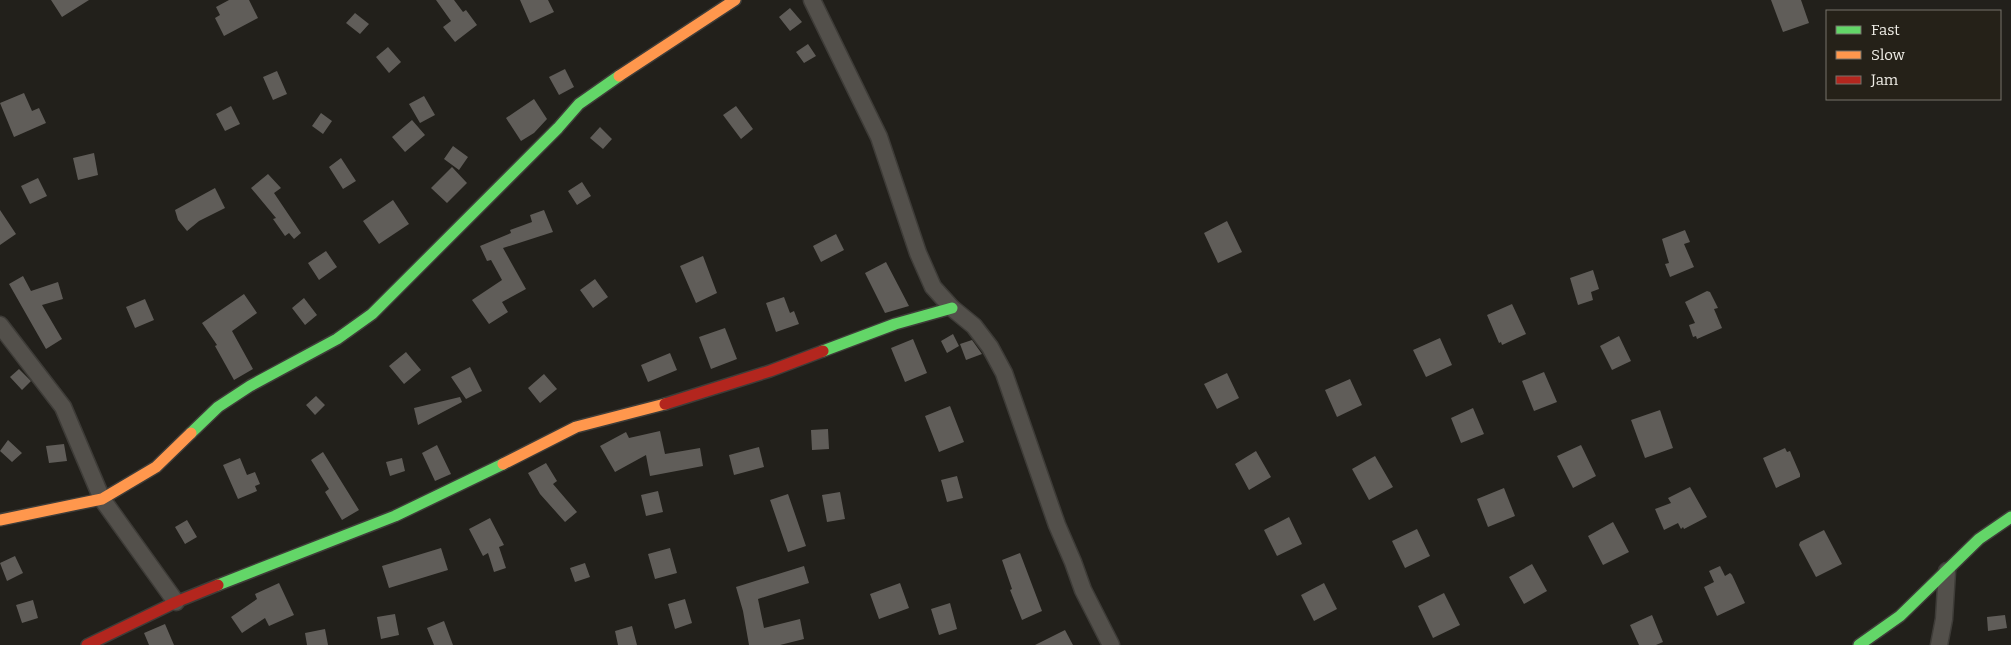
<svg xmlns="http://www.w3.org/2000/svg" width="2011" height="645" font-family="Bitter,serif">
<rect width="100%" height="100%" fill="#22201b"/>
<path fill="#605d59" d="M51,0H89L62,17Z
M229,0H249L258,18L224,36L215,18L220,15L216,7Z
M436,0H454L463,12L466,10L477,25L455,42L443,27L451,21Z
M520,0H548L554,12L530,23Z
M1771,0H1801L1809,23L1783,32Z
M790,8L802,22L790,31L779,17Z
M355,13L369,24L360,34L346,23Z
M808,44L816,56L804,63L796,52Z
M388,47L401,62L389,73L376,57Z
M565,69L574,87L559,95L549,77Z
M277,71L287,94L273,100L263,77Z
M24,93L32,111L39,108L46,123L14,137L0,103Z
M424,96L435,115L420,123L409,104Z
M534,99L547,119L534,133L521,141L506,118Z
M231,106L240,124L225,131L216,114Z
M736,106L753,129L741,139L723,115Z
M321,113L332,121L323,134L312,126Z
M412,120L425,135L405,152L392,137Z
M600,127L612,139L603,149L590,138Z
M453,146L468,157L459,170L444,159Z
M94,153L98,175L78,180L73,158Z
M341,158L356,181L343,189L329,167Z
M452,167L467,183L447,203L431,188Z
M268,174L281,188L274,193L301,233L294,239L289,233L285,236L273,219L276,218L251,188Z
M38,178L47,196L30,204L21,186Z
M582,182L591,196L577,205L568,191Z
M215,188L225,208L199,221L187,231L178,220L175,210Z
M393,200L409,224L379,244L363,221Z
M0,210L16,234L0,245Z
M544,210L553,232L503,248L526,289L502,302L508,312L489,324L472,300L502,280L491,260L487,261L480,246L511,233L510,230L532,222L530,215Z
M1227,221L1242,252L1218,263L1204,233Z
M1685,230L1690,242L1684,244L1694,267L1670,277L1665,264L1669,263L1662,239Z
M836,234L844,250L821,262L813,246Z
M326,251L337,267L319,280L308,263Z
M703,256L717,293L696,303L680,266Z
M886,262L909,306L885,313L865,273Z
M1593,270L1599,289L1591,292L1593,300L1578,305L1570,278Z
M23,276L31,291L58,282L63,299L42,305L62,339L46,349L9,284Z
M595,279L608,297L593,308L580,290Z
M1707,291L1710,292L1718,308L1714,309L1722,328L1697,339L1696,336L1693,337L1689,325L1695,323L1685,302Z
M244,294L257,313L232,331L253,369L234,380L215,346L217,345L202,323Z
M784,297L790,313L794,311L799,324L776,332L766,303Z
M304,298L317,315L305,325L292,308Z
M145,299L154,320L135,328L126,307Z
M1512,304L1526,334L1502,345L1501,342L1499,343L1487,315Z
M725,328L737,359L711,369L699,337Z
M953,334L959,346L947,353L941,341Z
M1619,336L1631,361L1612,370L1600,346Z
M1440,338L1452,365L1426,377L1413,350Z
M913,339L927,373L905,382L891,348Z
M972,340L982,354L966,360L960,344Z
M406,352L421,370L404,384L389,366Z
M670,353L677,370L648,382L641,365Z
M470,367L482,391L466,399L451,377Z
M19,369L31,381L22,390L10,377Z
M1544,372L1557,402L1534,411L1522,381Z
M1227,373L1239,398L1217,409L1204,384Z
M544,374L557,389L540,403L528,388Z
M1350,379L1362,405L1337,417L1325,390Z
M316,396L325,405L315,415L306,405Z
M460,397L462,402L418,425L414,408Z
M950,406L964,442L939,452L925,416Z
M1473,408L1484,434L1461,443L1451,418Z
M1660,410L1673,448L1645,458L1631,420Z
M828,429L829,449L812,450L811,430Z
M660,431L665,454L700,448L703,466L650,476L646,455L615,472L600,446L626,432L629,438Z
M8,440L22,453L12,462L0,451Z
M64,444L67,461L49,463L46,446Z
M437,445L451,474L435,481L422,453Z
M1581,445L1596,476L1573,488L1557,456Z
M759,447L764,467L734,475L729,455Z
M1785,448L1787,452L1790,451L1800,474V477L1776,488L1763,458Z
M1256,451L1271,477L1249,490L1235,464Z
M323,452L359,510L342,520L325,492L329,489L311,460Z
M1375,456L1393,487L1369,500L1352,469Z
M240,458L247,475L255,472L260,484L255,486L257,491L238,499L223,465Z
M402,458L405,471L390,476L386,462Z
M546,463L557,481L553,484L577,512L565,522L540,494L528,473Z
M957,476L963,498L947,502L941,480Z
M1690,487L1707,517L1684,529L1683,527L1681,529L1678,523L1664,530L1655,509L1671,503L1668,498Z
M1504,488L1515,516L1488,527L1477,499Z
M658,491L663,512L646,516L641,495Z
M840,492L845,519L827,522L822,495Z
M788,494L806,546L788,552L770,500Z
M1289,517L1302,544L1277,556L1264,530Z
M490,518L504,545L499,547L506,568L494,572L488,553L483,556L469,529Z
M187,520L197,537L185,544L175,527Z
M1613,522L1629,552L1603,565L1588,536Z
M1417,529L1430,556L1405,568L1392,541Z
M1824,530L1842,564L1816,577L1799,545L1800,542Z
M441,548L448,570L389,588L382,566Z
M670,548L677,573L655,579L648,554Z
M1020,553L1042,611L1022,620L1010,590L1012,589L1002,560Z
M15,556L23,573L7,581L0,563Z
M585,563L590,577L575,582L570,568Z
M1532,564L1547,591L1524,604L1509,577Z
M804,566L809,583L758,599L764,628L800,619L804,639L780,645H749L743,611L736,587Z
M1720,566L1725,576L1730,573L1732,575L1745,603L1717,616L1704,587L1714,582L1709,571Z
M279,583L294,615L269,626L265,618L242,633L231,617L257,599L255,594Z
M900,583L909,608L879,619L870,594Z
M1324,583L1337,609L1314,621L1301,595Z
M1444,593L1460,625L1433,638L1418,606Z
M685,599L692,623L675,629L668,604Z
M33,600L38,618L22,623L16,605Z
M950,603L957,629L939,635L931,609Z
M395,614L399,635L381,639L377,617Z
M1652,615L1663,642L1656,645H1639L1630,625Z
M2005,615L2007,628L1988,631L1987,617Z
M444,621L453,645H434L427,628Z
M165,624L174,645H149L144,633Z
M632,626L637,645H618L615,631Z
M325,629L328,645H307L305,633Z
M1065,630L1073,645H1035Z"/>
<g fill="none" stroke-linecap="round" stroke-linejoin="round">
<defs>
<path id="street" d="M812,0L879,137L918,253L933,287L952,308L974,326L990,347L1004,373L1057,525L1073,562L1083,590L1111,645
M0,325L63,407L102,499L176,602
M1939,645L1944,619L1947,571"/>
<path id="fast" d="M823,351L895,324L952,308
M191,433L218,407L250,386L337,339L372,314L558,128L579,104L619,76
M218,585L395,516L503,464
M1859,645L1900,616L1979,539L2011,517"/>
<path id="slow" d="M619,76L735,0
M503,464L576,427L665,404
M0,520L102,499L156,467L191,433"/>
<path id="jam" d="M665,404L770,371L823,351
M87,645L176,602L218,585"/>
</defs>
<use href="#street" stroke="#3e3c38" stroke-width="19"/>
<use href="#fast" stroke="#3e3c38" stroke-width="14"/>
<use href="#slow" stroke="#3e3c38" stroke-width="14"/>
<use href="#jam" stroke="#3e3c38" stroke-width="14"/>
<use href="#street" stroke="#53504b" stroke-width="16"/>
<use href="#fast" stroke="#63d668" stroke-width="11"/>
<use href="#slow" stroke="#ff974d" stroke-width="11"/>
<use href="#jam" stroke="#b3261e" stroke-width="11"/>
</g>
<rect x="1826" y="10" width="175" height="90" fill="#252118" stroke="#76736b"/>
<rect x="1836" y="26" width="25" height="8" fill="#63d668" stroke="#76736b"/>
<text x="1871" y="35" font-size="15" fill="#f0eee7">Fast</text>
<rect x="1836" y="51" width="25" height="8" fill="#ff974d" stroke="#76736b"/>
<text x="1871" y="60" font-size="15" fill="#f0eee7">Slow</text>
<rect x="1836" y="76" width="25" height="8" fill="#b3261e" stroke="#76736b"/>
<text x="1871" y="85" font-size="15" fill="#f0eee7">Jam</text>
</svg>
